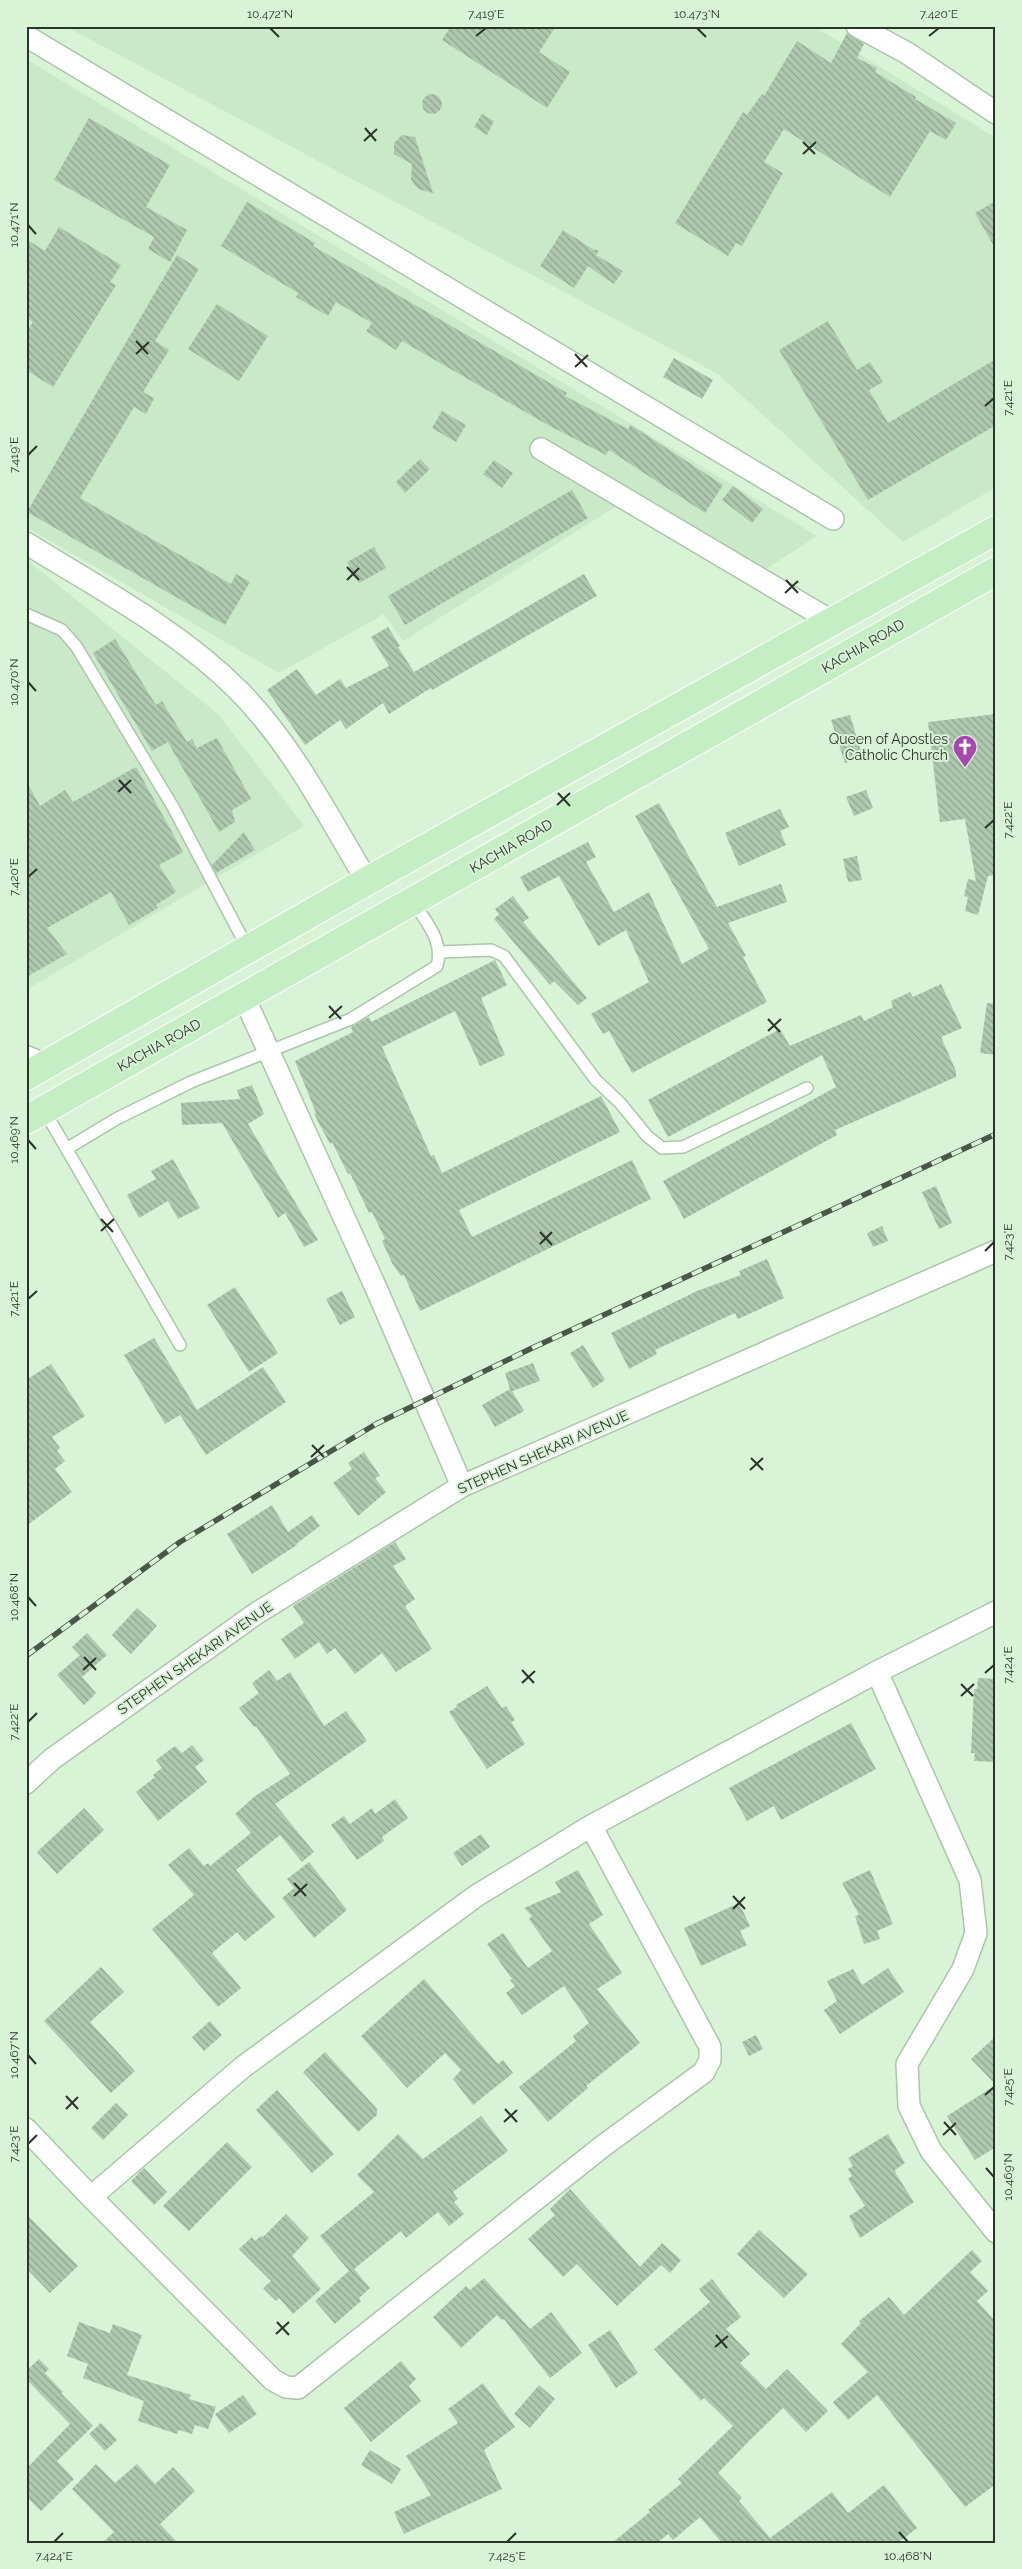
<svg xmlns="http://www.w3.org/2000/svg" width="1022" height="2569" font-family="Raleway,sans-serif">
<defs>
<pattern id="building-back-hatch" width="6" height="6" patternUnits="userSpaceOnUse" patternTransform="scale(1.25)"><rect width="6" height="6" fill="#afc9ae"/><path d="M-1 5l2 2M0 0l6 6M5-1l2 2" fill="none" stroke="#8fa48e"/></pattern>
</defs>
<rect width="100%" height="100%" fill="#d9f3d7"/>
<path fill="#c9e9c8" d="M65,26H813L996,138V487L903,542L718,374Z
M26,59L72,87L817,536L761,572L626,500L403,641L384,614L279,673L26,527Z
M26,559L219,715L304,826L26,990Z"/>
<path fill="url(#building-back-hatch)" d="M451,26H556L539,52L570,72L547,108L442,40Z
M847,33L864,44L857,58L877,68L875,72L916,97L915,99L956,123L946,140L930,131L890,197L784,129L764,162L783,173L742,246L736,243L728,256L675,223L743,112L747,115L762,94L764,96L797,41L831,63Z
M422 104a10 10 0 1 1 20 0a10 10 0 1 1-20 0Z
M482,114L494,121L487,135L474,127Z
M89,118L170,165L146,207L187,230L170,262L148,249L154,237L54,180Z
M402,135L415,137L433,193L418,189L414,184L411,179L412,164L394,154V143Z
M996,201V250L975,213Z
M247,202L315,243L313,246L567,393L565,396L628,429L631,425L723,485L705,513L609,450L606,455L548,425L402,341L396,350L366,331L372,323L336,302L328,316L296,297L298,293L221,246Z
M59,227L121,265L110,282L116,285L53,387L26,370V333L33,322L26,317V239L45,251Z
M563,230L594,250H599L596,255L623,271L614,284L588,266L574,288L540,266Z
M177,255L199,269L155,341L169,350L143,392L154,398L146,414L134,407L80,498L231,584L236,574L250,582L225,625L27,512Z
M217,304L268,336L239,381L188,349Z
M828,321L857,370L870,362L883,382L869,390L888,423L996,359V425L868,500L779,350Z
M674,358L713,380L702,399L663,377Z
M442,411L466,425L456,442L432,428Z
M420,459L430,469L405,493L396,482Z
M494,460L513,473L502,488L483,474Z
M733,486L763,509L752,523L722,500Z
M572,490L588,518L405,625L388,596Z
M374,547L386,568L359,583L347,562Z
M584,574L597,596L432,690L431,688L389,714L383,703L346,729L340,720L305,745L267,690L297,669L316,695L340,679L346,688L389,666L371,637L388,627L400,646L398,647L414,672Z
M115,639L156,705L162,701L187,742L192,739L197,748L217,738L251,799L232,810L235,822L219,832L168,742L152,751L93,653Z
M996,714V875L988,876L978,915L965,911L968,897L964,896L968,879L976,881L965,819L940,822L928,722Z
M850,715L863,758L845,763L831,720Z
M136,767L183,852L159,865L176,892L156,905L158,908L129,925L111,892L47,928L67,954L26,977V781L40,806L65,790L73,802Z
M866,790L873,808L854,816L846,797Z
M659,803L717,907L781,884L787,902L728,923L746,956L743,957L767,1002L632,1073L609,1031L603,1034L591,1014L649,982L626,930L598,946L559,876L528,892L520,877L588,842L596,857L586,862L614,912L649,892L682,964L709,949L635,816Z
M780,809L789,827L780,831L786,845L739,866L725,833Z
M244,832L255,850L216,873L212,865Z
M857,856L862,880L848,882L843,859Z
M513,896L529,918L523,922L587,998L578,1005L554,981L550,985L494,919L499,914L495,909Z
M495,960L507,985L481,998L505,1055L480,1066L455,1011L382,1047L431,1156L434,1155L442,1173L601,1096L620,1132L459,1210L472,1237L632,1160L651,1199L420,1311L404,1275L401,1276L392,1263L382,1241L385,1239L372,1212L369,1213L350,1173L348,1174L332,1142L330,1144L314,1114L316,1113L295,1061L353,1032L351,1027L369,1017L371,1022Z
M941,984L962,1028L941,1037L956,1071V1077L835,1130L837,1135L684,1219L663,1181L836,1087L822,1055L668,1137L648,1100L780,1029L790,1046L861,1015L864,1021L893,1007L891,1001L910,992L913,997Z
M987,1003L996,1004V1055L980,1053Z
M252,1085L264,1114L248,1124L318,1240L304,1247L285,1213L278,1218L222,1123L182,1125L181,1103L240,1099L237,1090Z
M173,1159L200,1208L178,1219L168,1201L139,1218L127,1195L156,1179L151,1171Z
M936,1186L952,1223L939,1229L922,1192Z
M882,1226L888,1241L873,1247L867,1233Z
M767,1259L784,1298L738,1319L735,1313L655,1350L657,1354L629,1369L611,1333L697,1291L741,1275L739,1271Z
M235,1287L278,1353L249,1372L207,1305Z
M342,1291L355,1317L340,1325L326,1299Z
M154,1338L197,1410L263,1367L286,1402L206,1455L180,1415L165,1424L124,1355Z
M583,1345L605,1380L593,1388L570,1353Z
M533,1363L540,1381L512,1391L524,1411L495,1427L482,1405L510,1389L505,1373Z
M51,1364L85,1416L52,1437L60,1448L57,1451L65,1461L55,1469L72,1492L26,1526V1380Z
M364,1452L380,1476L375,1478L386,1492L358,1516L333,1483L352,1469L348,1463Z
M272,1505L288,1532L312,1515L320,1526L296,1544L297,1545L252,1574L227,1534Z
M395,1542L406,1559L393,1566L415,1599L405,1606L432,1649L396,1672L382,1653L355,1674L335,1648L327,1654L319,1642L295,1659L281,1639L304,1623L293,1606Z
M137,1608L157,1626L131,1654L112,1635Z
M87,1633L107,1655L82,1677L96,1693L84,1705L57,1675L80,1655L72,1647Z
M269,1670L277,1681L290,1672L324,1726L346,1711L367,1741L275,1804L314,1852L302,1862L280,1835L236,1870L275,1917L245,1941L237,1932L212,1953L241,1988L218,2007L152,1929L194,1895L168,1865L189,1848L204,1866L208,1863L210,1866L251,1833L235,1814L255,1796L290,1774L256,1726L254,1727L239,1708L259,1693L252,1683Z
M978,1678L996,1679V1762L974,1761L975,1753H971L974,1689H977Z
M487,1686L502,1708L506,1706L515,1720L511,1722L525,1744L487,1769L449,1712L457,1707L456,1705Z
M851,1723L876,1769L781,1820L774,1806L747,1821L729,1788Z
M192,1745L204,1760L195,1767L207,1782L158,1821L136,1792L155,1777L153,1775L162,1768L156,1760L175,1746L182,1753Z
M395,1799L408,1818L382,1837L384,1841L357,1860L331,1825L344,1816L350,1824L372,1808L375,1814Z
M84,1808L104,1830L57,1874L37,1852Z
M481,1834L490,1847L462,1866L453,1853Z
M309,1862L347,1910L314,1938L282,1898L294,1888L287,1879Z
M578,1870L603,1915L589,1924L622,1973L597,1989L640,2043L586,2086L588,2088L548,2122L519,2087L576,2041L573,2036L589,2023L564,1986L522,2015L506,1993L515,1986L510,1980L512,1979L487,1944L503,1933L528,1968L552,1951L529,1919L532,1916L524,1908L561,1892L555,1882Z
M870,1870L893,1924L877,1931L880,1939L864,1944L855,1916L859,1915L842,1883Z
M739,1903L750,1926L740,1931L747,1945L701,1966L684,1928Z
M101,1967L124,1992L90,2022L135,2071L111,2093L44,2021Z
M888,1968L904,1992L840,2034L824,2010L837,2001L827,1981L853,1969L862,1985Z
M424,1979L498,2064L503,2060L513,2073L473,2105L453,2079L461,2070L445,2053L407,2088L361,2036Z
M210,2021L222,2035L204,2051L192,2037Z
M756,2035L763,2049L749,2056L742,2042Z
M996,2036V2147L975,2160L947,2116L996,2085L971,2059Z
M325,2052L377,2109V2115L358,2132L303,2072Z
M277,2090L334,2154L312,2173L256,2110Z
M116,2103L128,2115L103,2140L91,2128Z
M481,2116L508,2151L453,2192L458,2199L454,2202L464,2214L449,2226L438,2212L406,2238L401,2231L354,2269L370,2288L359,2298L361,2301L335,2324L315,2301L349,2271L320,2236L374,2192L357,2175L398,2134L423,2159Z
M888,2134L905,2163L895,2170L896,2174L914,2202L860,2238L849,2216L865,2206L848,2179L852,2176L848,2169L853,2166L848,2158Z
M227,2142L252,2167L189,2231L163,2206Z
M144,2168L167,2192L154,2205L131,2181Z
M570,2189L640,2267L662,2243L681,2260L670,2273L661,2265L617,2306L577,2264L563,2277L528,2239L555,2215L550,2209Z
M26,2214L78,2266L50,2293L26,2268Z
M286,2214L309,2238L292,2256L321,2289L293,2314L279,2298L276,2301L263,2288L271,2281L239,2249L252,2237L255,2241L261,2236L263,2237Z
M759,2230L808,2274L784,2298L737,2254Z
M972,2250L982,2261L970,2272L988,2291L977,2301L996,2322V2484L965,2507L877,2395L848,2420L833,2402L868,2372L841,2344L861,2323L859,2321L889,2297L904,2315Z
M484,2278L530,2329L551,2312L582,2353L550,2378L504,2319L502,2320L497,2315L461,2348L433,2317L466,2286L470,2290Z
M712,2279L741,2317L726,2329L750,2354L740,2363L766,2389L787,2369L828,2411L806,2432L783,2408L750,2440L718,2473L742,2498L739,2501L770,2538L832,2492L848,2513L884,2485L917,2528L898,2543H722L700,2517L673,2540L668,2534L657,2543H612L650,2512L648,2510L682,2483L678,2479L733,2426L704,2398L701,2401L654,2349L710,2302L699,2289Z
M79,2322L110,2333L113,2324L142,2335L127,2375L191,2395L189,2399L216,2407L208,2429L195,2425L192,2434L179,2430L177,2434L138,2421L144,2401L83,2378L88,2364L67,2356Z
M610,2330L638,2373L616,2388L588,2345Z
M39,2359L49,2369L45,2373L63,2392L61,2393L93,2426L57,2461L74,2479L41,2511L26,2496V2469L70,2424L26,2379V2371Z
M401,2361L416,2379L409,2386L421,2401L371,2442L344,2408Z
M483,2383L515,2427L484,2450L502,2489L404,2534L394,2512L431,2495L406,2456L458,2423L448,2409Z
M539,2385L555,2399L530,2428L514,2414Z
M243,2395L257,2414L229,2433L215,2414Z
M101,2423L117,2440L105,2451L89,2434Z
M370,2450L401,2469L392,2484L361,2465Z
M96,2464L115,2483L137,2464L155,2484L173,2467L195,2491L160,2524L178,2543H102L114,2532L72,2489Z"/>
<g fill="none" stroke-linecap="round" stroke-linejoin="round">
<defs>
<path id="lane" d="M26,614L62,630L76,646L173,807L248,949
M441,952L491,950L504,956L595,1079L621,1104L647,1136L662,1148L683,1147L807,1088
M26,1051L48,1060
M44,1110L180,1345
M68,1148L116,1119L191,1082L351,1019L437,966C444,940 426,923 413,901"/>
<path id="street" d="M857,26L907,53L996,113
M26,36L833,519
M541,449L833,622
M26,543C98,588 177,629 238,690C292,744 328,816 367,881
M244,997L376,1288L462,1486
M877,1672L970,1880L976,1933L963,1969L907,2064L909,2106L931,2151L996,2232
M26,1783L52,1759L257,1613L462,1486L996,1251
M26,2129L91,2197L273,2380L286,2387L298,2388L603,2146L704,2072L710,2060V2047L591,1826
M91,2197L243,2067L476,1896L591,1826L877,1672L996,1612"/>
<path id="primary" d="M26,1076L367,881L996,530
M26,1120L996,571"/>
</defs>
<use href="#lane" stroke="#acc6ab" stroke-width="14"/>
<use href="#street" stroke="#acc6ab" stroke-width="24"/>
<use href="#primary" stroke="#fff" stroke-width="30"/>
<use href="#lane" stroke="#fff" stroke-width="11"/>
<use href="#street" stroke="#fff" stroke-width="21"/>
<use href="#primary" stroke="#c6eec5" stroke-width="28"/>
<defs>
<path id="rail" d="M26,1656L180,1542L376,1424L530,1349L996,1134"/>
</defs>
<use href="#rail" stroke="#495749" stroke-width="5.5"/>
<use href="#rail" stroke="#d9f3d7" stroke-width="4" stroke-dasharray="11" stroke-linecap="butt"/>
</g>
<path fill="none" stroke="#2a352a" stroke-width="2" d="M270,28L279,37M697,28L706,37M476,36L486,28M929,36L939,28M365,128L376,141M364,141L377,129M803,142L815,154M803,154L816,142M28,225L36,234M136,341L148,354M136,354L149,342M575,354L587,367M575,367L588,355M985,406L994,398M28,455L37,446M347,567L359,580M347,580L359,568M786,580L798,593M785,593L798,581M28,682L36,691M119,780L131,793M118,792L131,780M558,793L570,806M557,805L570,793M985,828L994,820M28,877L37,869M329,1006L341,1019M329,1018L342,1006M768,1019L780,1032M768,1031L781,1019M28,1140L36,1149M101,1219L113,1232M101,1231L114,1219M540,1232L552,1245M540,1244L552,1232M985,1251L994,1242M28,1299L37,1291M312,1445L324,1457M311,1457L324,1445M751,1458L763,1470M750,1470L763,1458M28,1597L36,1606M84,1657L96,1670M83,1670L96,1658M522,1670L534,1683M985,1673L994,1665M522,1683L535,1671M961,1684L973,1696M961,1696L974,1684M28,1722L37,1713M294,1883L306,1896M294,1896L307,1884M733,1896L745,1909M733,1909L745,1897M28,2055L36,2064M985,2095L994,2087M66,2096L78,2109M66,2109L78,2097M505,2109L517,2122M504,2122L517,2110M944,2122L956,2135M943,2135L956,2123M28,2144L37,2135M986,2168L994,2177M277,2322L289,2335M276,2334L289,2322M716,2335L727,2348M715,2347L728,2336M899,2532L908,2542M54,2542L63,2533M507,2542L516,2533"/>
<defs>
<symbol id="church-pin" viewBox="-11 -11 22 30"><path d="M0 17L-7.5 6A9.5 9.5 0 1 1 7.5 6Z" fill="#a748b0" stroke="#d9f3d7"/><path d="M-1.2-6h2.4v3.5h3.3v2.4h-3.3V6h-2.4V-.1h-3.3v-2.4h3.3Z" fill="#fff"/></symbol>
</defs>
<g fill-rule="evenodd">
<use href="#church-pin" x="951" y="733" width="28" height="38"/>
</g>
<g text-anchor="middle" dominant-baseline="central" stroke-width="4" stroke-linejoin="round" paint-order="stroke">
<g font-size="14" fill="#2a352a" stroke="#d9f3d7">
<text transform="translate(863 646) rotate(-30)">KACHIA ROAD</text>
<text transform="translate(511 846) rotate(-30)">KACHIA ROAD</text>
<text transform="translate(159 1045) rotate(-29)">KACHIA ROAD</text>
<text transform="translate(543 1452) rotate(-24)">STEPHEN SHEKARI AVENUE</text>
<text transform="translate(195 1658) rotate(-35)">STEPHEN SHEKARI AVENUE</text>
</g>
<g font-size="14" fill="#2a352a" stroke="#d9f3d7" text-anchor="end">
<text x="948" y="739">Queen of Apostles<tspan x="948" dy="16">Catholic Church</tspan></text>
</g>
</g>
<rect width="1022" height="2569" fill="none" stroke="#d9f3d7" stroke-width="55"/>
<rect x="28" y="28" width="966" height="2514" fill="none" stroke="#2a352a" stroke-width="2"/>
<g font-size="12" text-anchor="middle" fill="#2a352a">
<text x="270" y="18">10.472°N</text>
<text x="486" y="18">7.419°E</text>
<text x="697" y="18">10.473°N</text>
<text x="939" y="18">7.420°E</text>
<text transform="translate(14 225) rotate(-90)" y="4">10.471°N</text>
<text transform="translate(1008 398) rotate(-90)" y="4">7.421°E</text>
<text transform="translate(14 455) rotate(-90)" y="4">7.419°E</text>
<text transform="translate(14 682) rotate(-90)" y="4">10.470°N</text>
<text transform="translate(1008 820) rotate(-90)" y="4">7.422°E</text>
<text transform="translate(14 877) rotate(-90)" y="4">7.420°E</text>
<text transform="translate(14 1140) rotate(-90)" y="4">10.469°N</text>
<text transform="translate(1008 1242) rotate(-90)" y="4">7.423°E</text>
<text transform="translate(14 1299) rotate(-90)" y="4">7.421°E</text>
<text transform="translate(14 1597) rotate(-90)" y="4">10.468°N</text>
<text transform="translate(1008 1665) rotate(-90)" y="4">7.424°E</text>
<text transform="translate(14 1722) rotate(-90)" y="4">7.422°E</text>
<text transform="translate(14 2055) rotate(-90)" y="4">10.467°N</text>
<text transform="translate(1008 2087) rotate(-90)" y="4">7.425°E</text>
<text transform="translate(14 2144) rotate(-90)" y="4">7.423°E</text>
<text transform="translate(1008 2177) rotate(-90)" y="4">10.469°N</text>
<text x="54" y="2560">7.424°E</text>
<text x="507" y="2560">7.425°E</text>
<text x="908" y="2560">10.468°N</text>
</g>
</svg>
